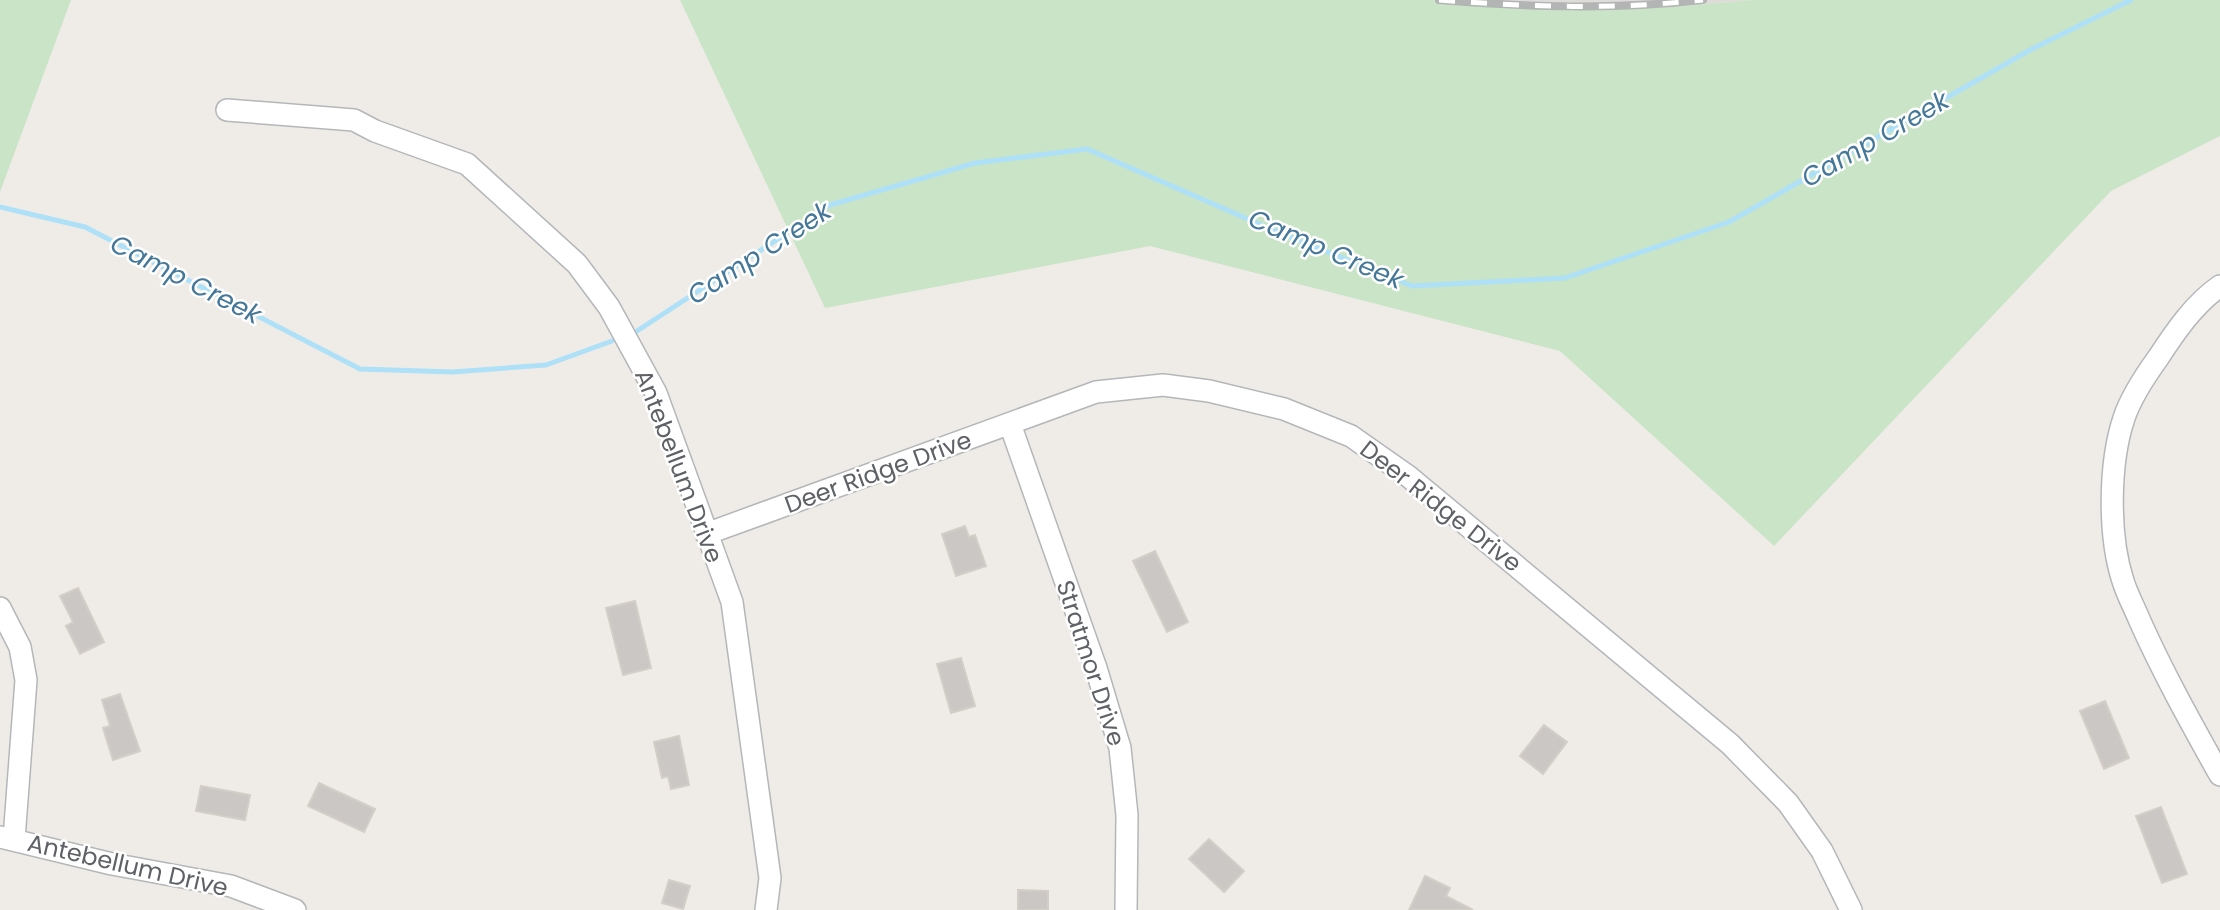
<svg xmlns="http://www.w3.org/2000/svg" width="2220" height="910" font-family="Poppins,sans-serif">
<rect width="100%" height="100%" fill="#efece7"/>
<path fill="#dedcd9" d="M1453,0H1754L1658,8Z"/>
<path fill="#c9e4c6" d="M0,0H71L0,192Z
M680,0H1453L1658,8L1754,0H2220V136L2111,191L1774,546L1560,351L1150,246L825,308Z"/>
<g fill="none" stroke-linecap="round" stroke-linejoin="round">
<path stroke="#aee0f8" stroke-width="5" d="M0,207L85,227L360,369L453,372L546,365L612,341
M637,331L830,205L975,163L1087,149L1266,227L1412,286L1565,278L1729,222L2030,50L2131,0"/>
</g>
<path fill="#cbc7c4" stroke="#d3cec6" stroke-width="2" d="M965,526L969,537L975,535L986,566L956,576L942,534Z
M1155,551L1188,622L1167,632L1133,561Z
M78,588L104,642L80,654L66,626L73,622L60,596Z
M635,601L651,668L623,675L606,608Z
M961,658L975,706L951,713L937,664Z
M120,694L140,751L113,760L103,728L110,726L102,700Z
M2105,701L2129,758L2104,769L2080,711Z
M1544,725L1567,742L1543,774L1520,756Z
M679,736L689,785L671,789L668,776L662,778L654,742Z
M319,783L375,809L364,832L308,806Z
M201,786L250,795L245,820L196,811Z
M2161,807L2187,874L2162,883L2136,816Z
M1209,839L1244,871L1224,892L1189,859Z
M1425,876L1450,888L1446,896L1473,910H1409Z
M669,880L690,886L683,909L662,903Z
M1018,890L1048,891V910H1018Z"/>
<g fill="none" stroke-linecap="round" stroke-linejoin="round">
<defs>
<path id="minor" d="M227,110L354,120L375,131L467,164L577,264L609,307L656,393L732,602L770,878L766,910
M2220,286C2194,304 2175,332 2158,358C2145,376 2131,397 2124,418C2109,463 2108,535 2123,581C2127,594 2134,607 2139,619C2163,673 2191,723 2220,775
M1010,424L1096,668L1120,748L1127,815L1126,910
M706,534L1096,392L1163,385L1209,391L1284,409L1351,436L1408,476L1730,744L1788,803L1822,851L1851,910
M0,608L20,647L26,680L14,839
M0,837L112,864L231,886L295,910"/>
</defs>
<use href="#minor" stroke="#b4b7ba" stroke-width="24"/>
<use href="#minor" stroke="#fff" stroke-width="21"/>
<defs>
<path id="rail" d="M1439,0C1531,7 1611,10 1703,0"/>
</defs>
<use href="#rail" stroke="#b3b4b4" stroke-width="8"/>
<use href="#rail" stroke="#fff" stroke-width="5" stroke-dasharray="16" stroke-linecap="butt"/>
</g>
<g text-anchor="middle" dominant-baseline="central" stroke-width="5" stroke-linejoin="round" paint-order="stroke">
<g font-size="24" fill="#5e6266" stroke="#fff">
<text transform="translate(679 466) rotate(69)">Antebellum Drive</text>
<text transform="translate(878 472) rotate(-20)">Deer Ridge Drive</text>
<text transform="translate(1441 506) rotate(38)">Deer Ridge Drive</text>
<text transform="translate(1091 663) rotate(72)">Stratmor Drive</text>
<text transform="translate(128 865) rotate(13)">Antebellum Drive</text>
</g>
<g font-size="26" font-style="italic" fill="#457798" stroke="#fff">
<text transform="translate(1875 139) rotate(-30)">Camp Creek</text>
<text transform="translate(1326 249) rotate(23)">Camp Creek</text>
<text transform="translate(759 253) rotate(-33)">Camp Creek</text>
<text transform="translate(186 279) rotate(27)">Camp Creek</text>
</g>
</g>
</svg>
